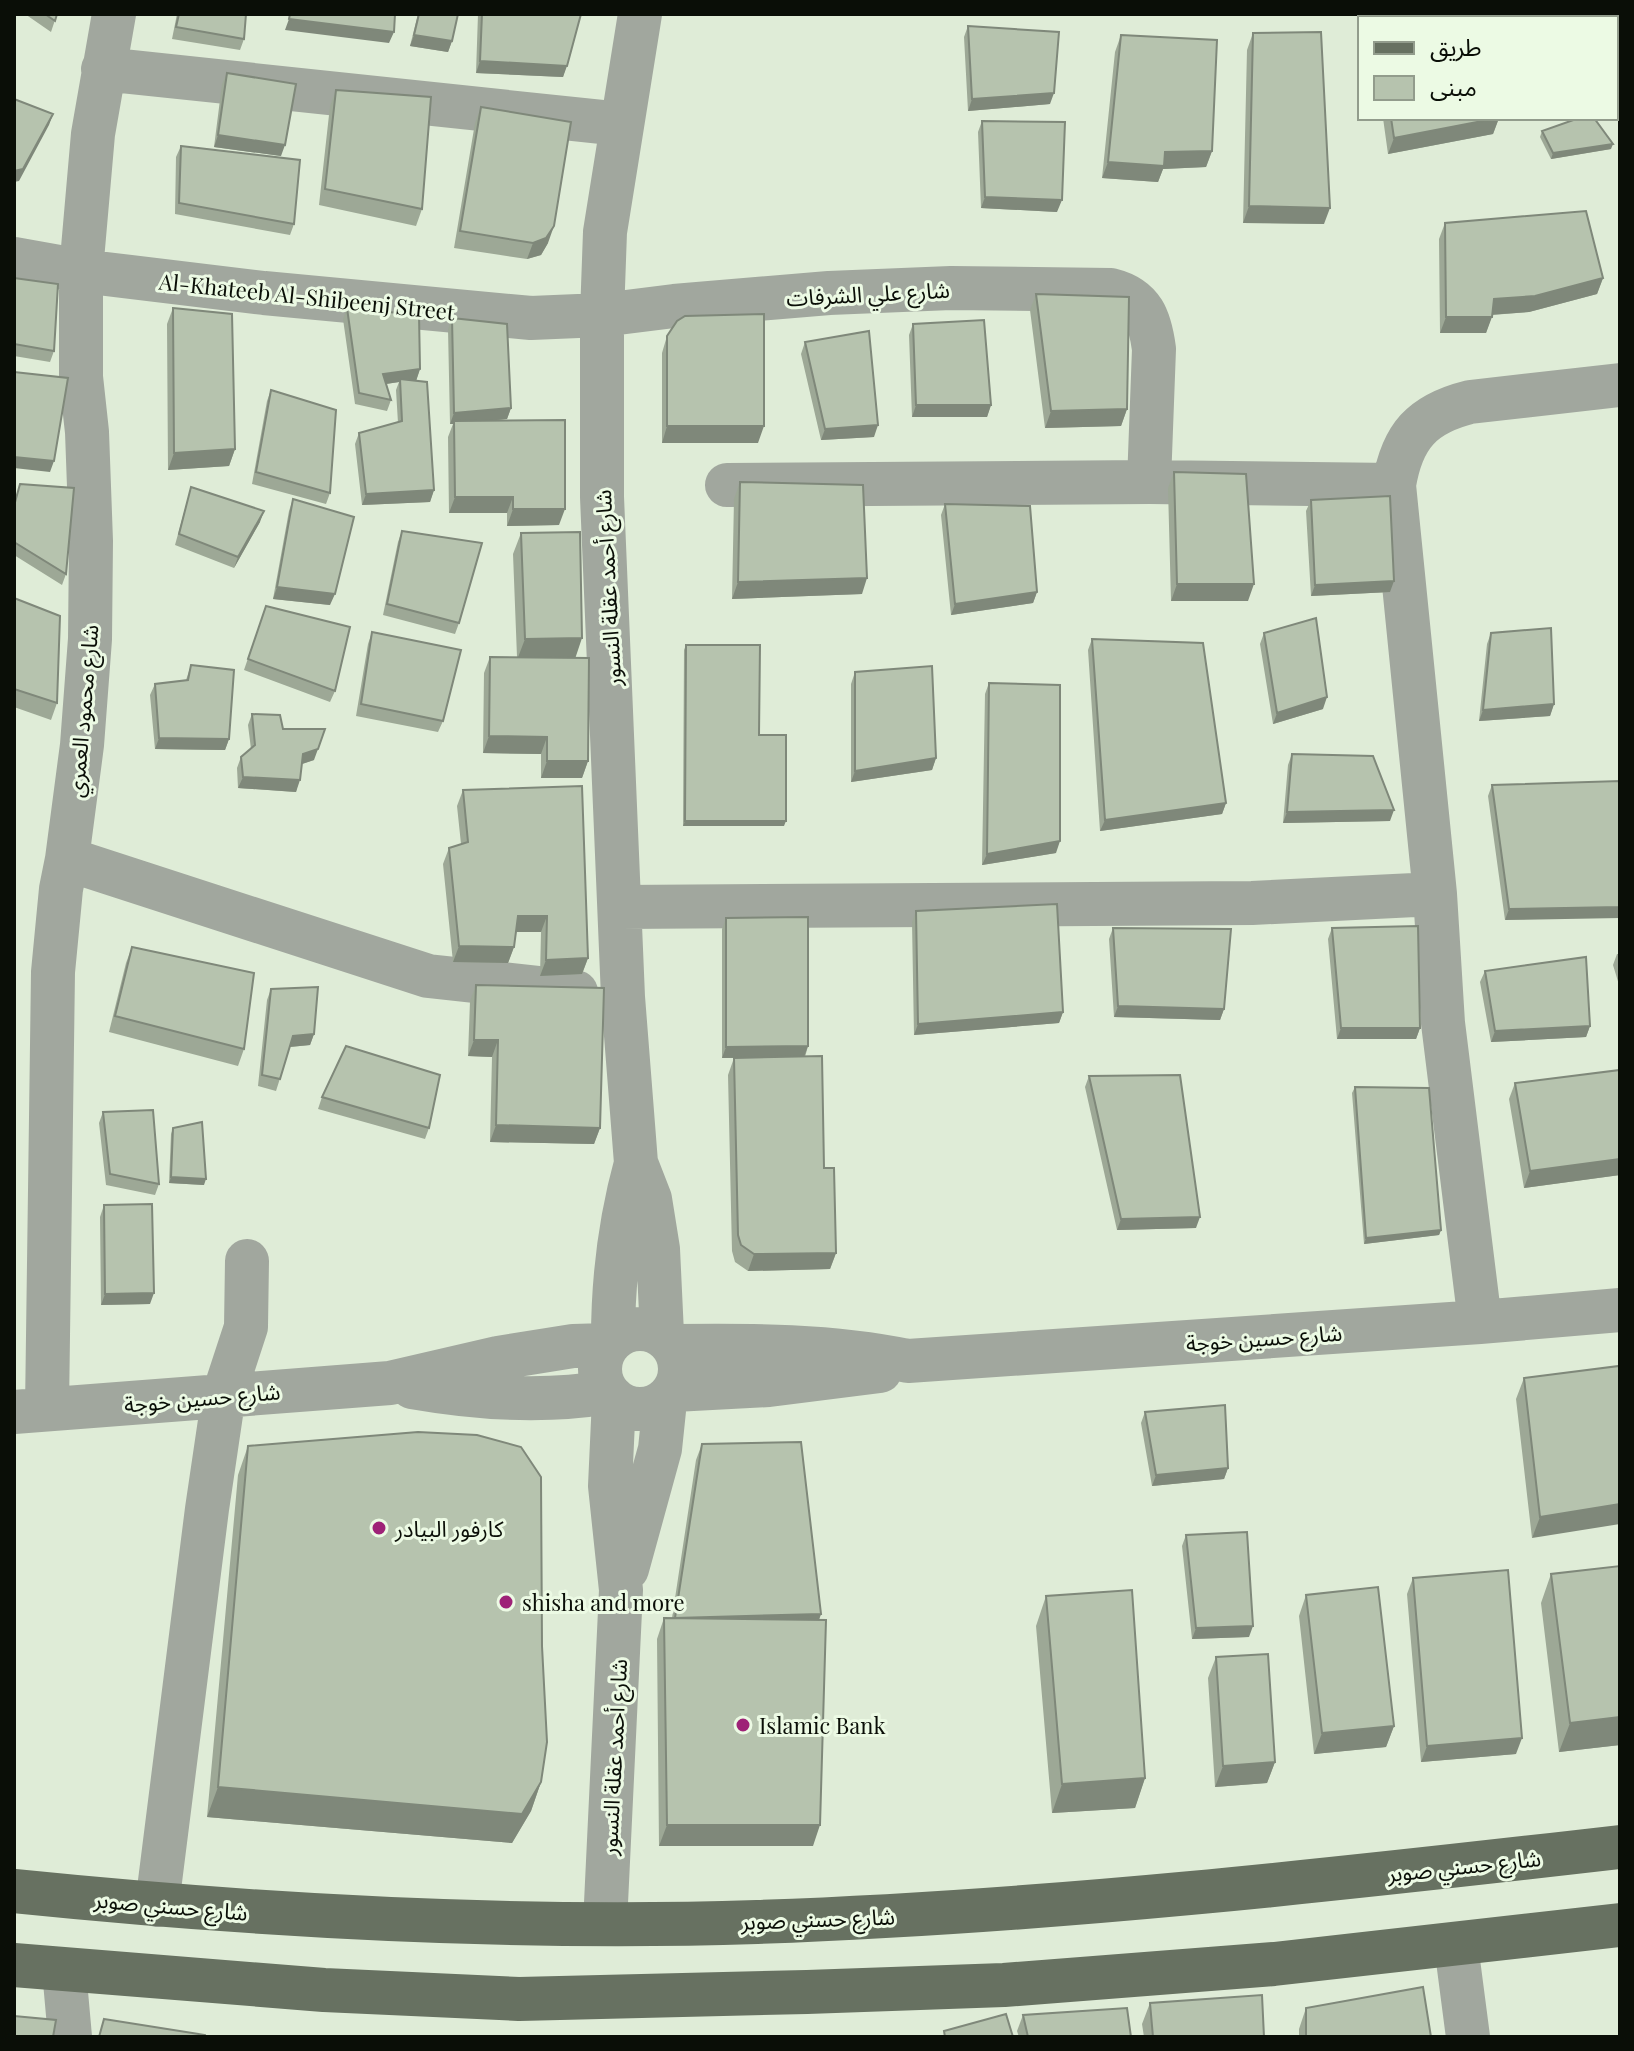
<svg xmlns="http://www.w3.org/2000/svg" width="1634" height="2051" font-family="'Playfair Display','Noto Sans Arabic',serif">
<rect width="100%" height="100%" fill="#dfecd7"/>
<g fill="none" stroke-linecap="round" stroke-linejoin="round">
<path stroke="#a1a79e" stroke-width="44" d="M640,14L605,232L602,315V497L623,997L636,1163L650,1199L658,1249L662,1334
M103,69L621,124
M14,259L81,271L264,293L531,318L602,315L674,306L829,293L951,288L1111,290C1143,298 1150,319 1154,349L1149,482
M727,485L1149,482L1394,485
M67,859L428,976L576,992
M621,907L1252,903L1435,894
M1480,1322L1443,1023L1435,894L1394,485C1402,436 1422,414 1470,402L1620,385
M600 1369a40 40 0 1 1 80 0a40 40 0 1 1-80 0Z
M613,1339C613,1279 620,1221 636,1163
M673,1346C752,1345 831,1345 908,1361L1480,1322L1620,1310
M412,1387C475,1398 544,1403 607,1392
M674,1390L769,1385L880,1371
M47,1409L53,972L61,889L67,859L82,745L90,639L91,541L87,432L81,377V271L93,134L114,14
M14,1412L390,1383L498,1358L573,1346L607,1345
M627,1569L660,1449L665,1401
M157,1905L207,1509L224,1394L246,1327L247,1261
M605,1924L621,1590L610,1486L614,1399
M1456,1945L1468,2037
M64,1970L70,2037"/>
<path stroke="#677161" stroke-width="44" d="M14,1891C260,1916 510,1930 757,1922C1046,1912 1333,1880 1620,1847
M14,1965L324,1990L519,1999L807,1992L1004,1985L1274,1964L1620,1925"/>
</g>
<path fill="#9da896" d="M25,14H57L51,32Z
M177,14H246L244,39L240,50L172,39Z
M418,14H458L452,41L448,52L410,46Z
M478,14H581L563,77L476,73Z
M968,26L1050,104L968,111L964,37Z
M1253,33L1324,224L1243,223L1247,50Z
M1121,35L1212,151L1206,167L1163,169L1158,182L1102,178L1115,52Z
M227,73L281,156L214,147L222,84Z
M336,90L422,209L416,226L319,205L330,106Z
M481,107L548,243L541,255L527,259L454,248L475,123Z
M1383,118H1499L1493,134L1388,154Z
M982,121L1057,212L981,208L978,132Z
M1542,131L1611,149L1551,159L1540,137Z
M181,146L294,224L290,235L175,214L176,157Z
M1445,223L1603,278L1597,294L1529,312L1492,315L1486,333H1440L1439,239Z
M14,278L54,351L50,362L14,356Z
M1036,294L1127,409L1121,426L1045,428L1030,310Z
M173,308L235,449L229,466L168,470L167,324Z
M347,308L420,369L416,381L434,490L430,502L362,505L355,444L359,433L398,423L396,390L399,382L386,384L391,400L387,411L355,404L343,319Z
M452,318L511,408L507,419L491,421L559,525L507,526V513H449L448,437L453,424H450L448,329Z
M913,324L991,405L987,417H912L909,335Z
M667,336L758,443H662V353Z
M805,342L874,437L821,440L801,354Z
M271,390L330,493L326,504L252,484L267,401Z
M1174,472L1248,601H1171L1168,488Z
M740,482L862,594L732,599L734,499Z
M20,484L66,574L62,585L14,555V502Z
M191,487L260,522L234,568L175,545Z
M293,499L330,605L273,599L289,511Z
M1311,500L1390,592L1311,596L1306,511Z
M945,504L1037,592L1033,603L951,615L941,515Z
M402,531L459,623L455,634L383,615L398,542Z
M521,533L575,658L588,761L582,778H541V754L483,753L484,673L490,657H517L513,554Z
M14,598L57,703L51,720L14,707Z
M266,606L335,691L330,702L244,670Z
M372,632L443,721L438,732L356,716L368,644Z
M1264,633L1323,709L1273,724L1260,644Z
M1491,633L1554,704L1550,716L1479,721L1487,644Z
M1092,639L1226,803L1222,814L1100,831L1088,650Z
M686,645L759,735L784,826H683L684,650Z
M191,665L229,739L225,750L155,749L150,695L155,684L186,680Z
M855,672L936,758L932,770L851,782V684Z
M989,683L1056,853L982,865L985,694Z
M252,714L283,729L314,760L302,764L296,792L238,788L237,768L241,757L251,749L248,725Z
M1292,754L1390,821L1283,823L1288,765Z
M1620,781L1505,920L1488,796L1492,785Z
M463,790L588,958L582,974L540,976L541,932H516L514,947L508,963L453,962L443,864L449,848L461,844L457,806Z
M916,911L1063,1012L1059,1023L914,1035L912,922Z
M726,918L808,1046L805,1057L824,1168L836,1253L830,1269L748,1271L735,1262L732,1251L728,1075L734,1058H755H722V929Z
M1113,928L1224,1009L1220,1020L1114,1017L1109,939Z
M1332,928L1420,1028L1416,1039H1337L1328,939Z
M132,947L244,1049L238,1066L109,1032L126,963Z
M1617,954H1620V988L1613,965Z
M1485,971L1590,1026L1586,1037L1491,1042L1480,982Z
M476,985L600,1128L594,1144L490,1142L492,1057L468,1056L470,1001Z
M271,989L314,1034L310,1045L290,1047L276,1091L258,1086L267,1000Z
M1620,1070V1175L1524,1188L1509,1099L1515,1083Z
M1089,1076L1196,1228L1117,1230L1085,1087Z
M1355,1087L1441,1230L1439,1235L1364,1244L1352,1093Z
M322,1097L429,1128L425,1139L318,1109Z
M103,1112L159,1184L155,1195L106,1185L99,1123Z
M173,1128L204,1185L169,1183L171,1134Z
M104,1205L150,1304L101,1305L100,1217Z
M1619,1366L1532,1538L1516,1399L1524,1378Z
M1145,1412L1228,1468L1224,1479L1152,1486L1141,1423Z
M702,1444L821,1614L819,1620L813,1846H659L657,1639L664,1618H672L696,1460Z
M248,1446L541,1782L531,1811L512,1843L207,1817L238,1475Z
M1186,1535L1249,1637L1192,1639L1182,1546Z
M1620,1566V1745L1559,1752L1541,1603L1551,1574Z
M1413,1578L1516,1754L1421,1762L1407,1594Z
M1306,1595L1394,1726L1386,1747L1314,1754L1299,1616Z
M1046,1596L1145,1778L1135,1808L1052,1813L1036,1626Z
M1216,1657L1275,1762L1267,1783L1215,1787L1208,1678Z
M1150,2003L1264,2037H1144L1142,2024Z
M1306,2008L1431,2037H1299V2029Z
M1023,2015L1131,2037H1019L1017,2031Z"/>
<path fill="#7f887a" d="M289,19L394,32L389,43L285,30Z
M414,35L452,41L448,52L410,46Z
M480,61L567,66L563,77L476,73Z
M1054,93L1050,104L968,111L972,99Z
M53,114L49,125L19,181L14,182V171Z
M1499,118L1493,134L1388,154L1394,138Z
M218,135L285,145L281,156L214,147Z
M1613,144L1611,149L1551,159L1553,153Z
M1212,151L1206,167L1163,169L1158,182L1102,178L1108,162L1165,152Z
M985,197L1062,200L1057,212L981,208Z
M1249,206L1330,208L1324,224L1243,223Z
M554,226L548,243L541,255L527,259L533,243Z
M1603,278L1597,294L1529,312L1488,315L1494,299Z
M1446,317H1492L1486,333H1440Z
M420,369L416,381L400,379L399,382L379,385L383,374Z
M916,405H991L987,417H912Z
M511,408L507,419L454,424V421L453,424H450L454,413Z
M1127,409L1121,426L1045,428L1051,411Z
M878,425L874,437L821,440L825,429Z
M667,426H764L758,443H662Z
M235,449L229,466L168,470L174,453Z
M14,457L54,461L50,472L14,468Z
M434,490L430,502L362,505L366,494Z
M455,497H513L507,513H449Z
M513,509H565L559,525L507,526Z
M264,511L260,522L234,568L238,557Z
M867,578L862,594L732,599L738,582Z
M1394,581L1390,592L1311,596L1315,585Z
M1177,584H1254L1248,601H1171Z
M277,587L335,594L330,605L273,599Z
M1037,592L1033,603L951,615L955,604Z
M582,638L575,659L517,660L525,639Z
M1327,697L1323,709L1273,724L1277,713Z
M1554,704L1550,716L1479,721L1483,710Z
M489,736L547,737L541,754L483,753Z
M159,738L229,739L225,750L155,749Z
M318,749L314,760L299,765L303,754Z
M936,758L932,770L851,782L855,771Z
M547,761H588L582,778H541Z
M243,777L300,780L296,792L238,788Z
M1226,803L1222,814L1100,831L1105,820Z
M1394,810L1390,821L1283,823L1287,812Z
M685,821H786L784,826H683Z
M1060,841L1056,853L982,865L987,854Z
M1620,907V918L1505,920L1509,909Z
M518,916H547L541,932H512Z
M459,946L514,947L508,963L453,962Z
M588,958L582,974L540,976L546,960Z
M1118,1006L1224,1009L1220,1020L1114,1017Z
M1063,1012L1059,1023L914,1035L918,1024Z
M1590,1026L1586,1037L1491,1042L1495,1031Z
M1341,1028H1420L1416,1039H1337Z
M314,1034L310,1045L289,1047L293,1036Z
M474,1040H498L492,1057L468,1056Z
M808,1046L804,1057L722,1058L726,1047Z
M496,1125L600,1128L594,1144L490,1142Z
M1620,1159V1175L1524,1188L1530,1171Z
M171,1177L206,1179L204,1185L169,1183Z
M1200,1217L1196,1228L1117,1230L1121,1219Z
M1441,1230L1439,1235L1364,1244L1366,1238Z
M836,1253L830,1269L748,1271L754,1254Z
M154,1293L150,1304L101,1305L105,1294Z
M1228,1468L1224,1479L1152,1486L1156,1475Z
M1620,1504V1524L1532,1538L1540,1517Z
M821,1614L815,1630L675,1618Z
M1253,1626L1249,1637L1192,1639L1196,1628Z
M1620,1717V1745L1559,1752L1570,1723Z
M1394,1726L1386,1747L1314,1754L1322,1733Z
M1522,1738L1516,1754L1421,1762L1427,1746Z
M1275,1762L1267,1783L1215,1787L1223,1766Z
M1145,1778L1135,1808L1052,1813L1062,1784Z
M541,1782L531,1811L512,1843L207,1817L218,1787Z
M667,1825H820L813,1846H659Z"/>
<path fill="#b6c3ae" stroke="#7f887a" stroke-width="2" d="M45,14H57L55,21Z
M179,14H246L244,39L176,27Z
M290,14H395L394,32L289,19Z
M419,14H458L452,41L414,35Z
M482,14H581L567,66L480,61Z
M968,26L1059,32L1054,93L972,99Z
M1321,32L1330,208L1249,206L1253,33Z
M1121,35L1217,40L1212,151L1165,152L1164,166L1108,162Z
M227,73L296,84L285,145L218,135Z
M336,90L431,97L422,209L325,189Z
M14,99L53,114L23,169L14,171Z
M481,107L571,122L554,226L546,238L533,243L460,231Z
M1391,118H1498L1394,138Z
M1579,118H1594L1613,144L1553,153L1542,131Z
M982,121L1065,122L1062,200L985,197Z
M181,146L300,160L294,224L179,203Z
M1586,211L1603,278L1535,296L1494,299L1492,317H1446L1445,223Z
M14,278L58,284L54,351L14,344Z
M1036,294L1129,297L1127,409L1051,411Z
M173,308L232,314L235,449L174,453Z
M347,308L419,315L420,369L383,374L391,400L359,393Z
M764,314V426H667V336L677,321L685,316Z
M452,318L507,324L511,408L454,413Z
M984,320L991,405H916L913,324Z
M869,331L878,425L825,429L805,342Z
M14,372L68,378L54,461L14,457Z
M400,379L427,382L434,490L366,494L359,433L402,421Z
M271,390L336,410L330,493L256,472Z
M565,420V509H513V497H455L454,421Z
M1174,472L1246,474L1254,584H1177Z
M740,482L863,485L867,578L738,582Z
M20,484L74,488L66,574L14,542V506Z
M191,487L264,511L238,557L179,534Z
M1390,496L1394,581L1315,585L1311,500Z
M293,499L354,517L335,594L277,587Z
M945,504L1030,506L1037,592L955,604Z
M402,531L482,543L459,623L387,604Z
M580,532L582,638L525,639L521,533Z
M14,598L60,616L57,703L14,689Z
M266,606L350,627L335,691L248,659Z
M1316,618L1327,697L1277,713L1264,633Z
M1551,628L1554,704L1483,710L1491,633Z
M372,632L461,650L443,721L361,704Z
M1092,639L1203,643L1226,803L1105,820Z
M686,645H760L759,735H786V821H685Z
M490,657L589,658L588,761H547V737L489,736Z
M191,665L234,670L229,739L159,738L155,684L188,680Z
M932,666L936,758L855,771V672Z
M989,683L1060,685V841L987,854Z
M252,714L280,715L283,729H325L318,749L303,754L300,780L243,777L241,757L255,745Z
M1292,754L1373,756L1394,810L1287,812Z
M1620,781V907L1509,909L1492,785Z
M582,786L588,958L546,960L547,916H518L514,947L459,946L449,848L468,842L463,790Z
M1057,904L1063,1012L918,1024L916,911Z
M808,917V1046L726,1047V918Z
M1418,926L1420,1028H1341L1332,928Z
M1113,928L1231,929L1224,1009L1118,1006Z
M132,947L254,973L244,1049L115,1016Z
M1586,957L1590,1026L1495,1031L1485,971Z
M476,985L604,988L600,1128L496,1125L498,1040H474Z
M318,987L314,1034L293,1036L280,1079L262,1075L271,989Z
M346,1046L440,1075L429,1128L322,1097Z
M822,1056L824,1168H834L836,1253L754,1254L741,1245L738,1235L734,1058Z
M1620,1070V1159L1530,1171L1515,1083Z
M1180,1075L1200,1217L1121,1219L1089,1076Z
M1355,1087L1429,1088L1441,1230L1366,1238Z
M153,1110L159,1184L110,1174L103,1112Z
M202,1122L206,1179L171,1177L173,1128Z
M152,1204L154,1293L105,1294L104,1205Z
M1619,1366L1620,1504L1540,1517L1524,1378Z
M1225,1405L1228,1468L1156,1475L1145,1412Z
M418,1432L477,1435L521,1447L541,1477L542,1646L547,1742L541,1782L522,1814L218,1787L248,1446Z
M801,1442L821,1614L675,1618L702,1444Z
M1247,1532L1253,1626L1196,1628L1186,1535Z
M1620,1566V1717L1570,1723L1551,1574Z
M1508,1570L1522,1738L1427,1746L1413,1578Z
M1378,1587L1394,1726L1322,1733L1306,1595Z
M1132,1590L1145,1778L1062,1784L1046,1596Z
M664,1618L826,1620L820,1825H667Z
M1268,1654L1275,1762L1223,1766L1216,1657Z
M1423,1987L1431,2037H1306V2008Z
M1262,1995L1264,2037H1153L1150,2003Z
M1127,2008L1131,2037H1028L1023,2015Z
M1006,2014L1013,2037H945L944,2031Z
M14,2016L56,2020L53,2037H14Z
M104,2019L205,2035V2037H99Z"/>
<g fill="#9e2277" stroke="#ecfae4" stroke-width="3">
<circle cx="379" cy="1528" r="8"/>
<circle cx="506" cy="1602" r="8"/>
<circle cx="743" cy="1725" r="8"/>
</g>
<g text-anchor="middle" dominant-baseline="central" stroke-width="6" stroke-linejoin="round" paint-order="stroke">
<g font-size="22" fill="#0a0e07" stroke="#ecfae4">
<text transform="translate(868 293) rotate(-3)">شارع علي الشرفات</text>
<text transform="translate(307 296) rotate(6)">Al-Khateeb Al-Shibeenj Street</text>
<text transform="translate(607 588) rotate(-93)">شارع أحمد عقلة النسور</text>
<text transform="translate(82 711) rotate(-85)">شارع محمود العمري</text>
<text transform="translate(1264 1337) rotate(-4)">شارع حسين خوجة</text>
<text transform="translate(202 1397) rotate(-5)">شارع حسين خوجة</text>
<text transform="translate(613 1757) rotate(-87)">شارع أحمد عقلة النسور</text>
<text transform="translate(1464 1865) rotate(-6)">شارع حسني صوبر</text>
<text transform="translate(171 1905) rotate(5)">شارع حسني صوبر</text>
<text transform="translate(818 1918) rotate(-2)">شارع حسني صوبر</text>
</g>
<g font-size="22" fill="#0a0e07" stroke="#ecfae4" text-anchor="start">
<text x="395" y="1528">كارفور البيادر</text>
<text x="522" y="1602">shisha and more</text>
<text x="759" y="1725">Islamic Bank</text>
</g>
</g>
<rect width="1634" height="2051" fill="none" stroke="#0a0e07" stroke-width="32"/>
<rect x="1358" y="16" width="260" height="104" fill="#ecfae4" stroke="#929c8c" stroke-width="2"/>
<rect x="1374" y="42" width="40" height="12" fill="#677161" stroke="#929c8c" stroke-width="2"/>
<text x="1430" y="56" font-size="24" fill="#0a0e07">طريق</text>
<rect x="1374" y="76" width="40" height="24" fill="#b6c3ae" stroke="#929c8c" stroke-width="2"/>
<text x="1430" y="96" font-size="24" fill="#0a0e07">مبنى</text>
</svg>
